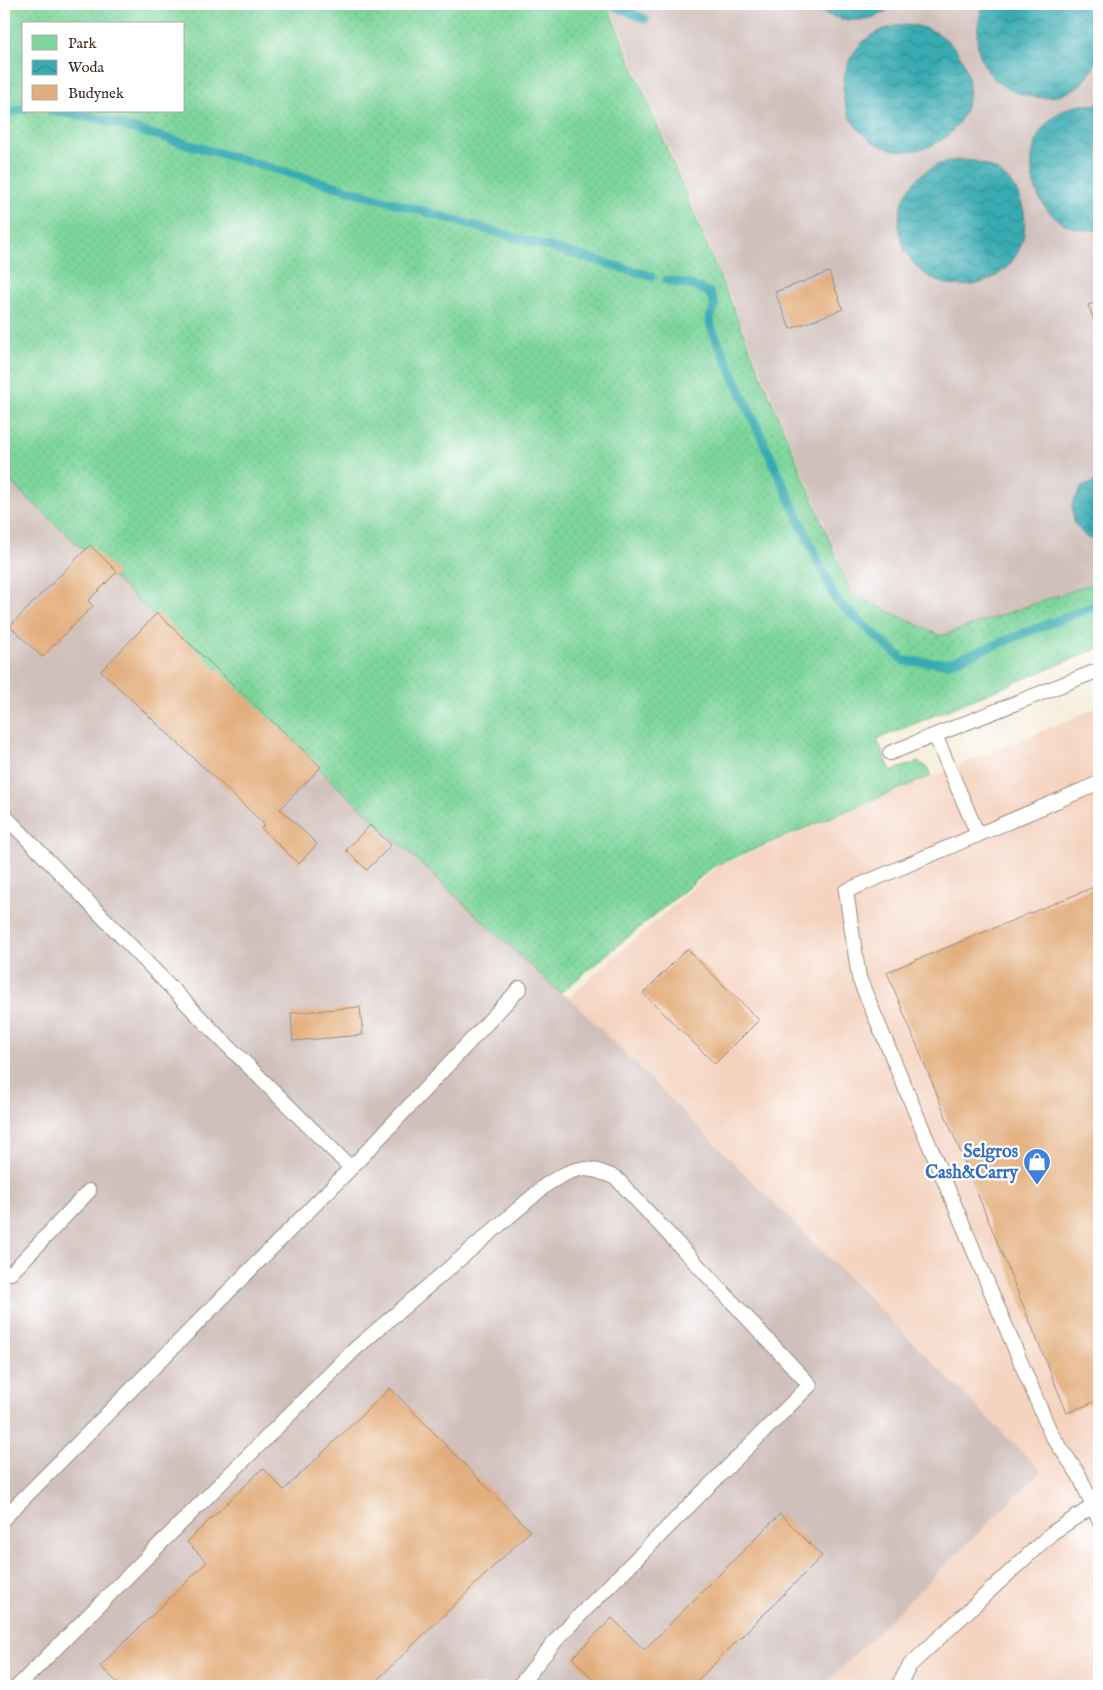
<svg xmlns="http://www.w3.org/2000/svg" width="1103" height="1690" font-family="'IM FELL English',serif">
<defs>
<pattern id="green-dots" width="8" height="8" patternUnits="userSpaceOnUse" patternTransform="scale(1.25)"><rect width="8" height="8" fill="#7dd59b"/><path d="M2 2h.1M6 6h.1" fill="none" stroke="#6db785" stroke-width="1.8" stroke-linecap="round"/></pattern>
<pattern id="water-waves" width="16" height="10" patternUnits="userSpaceOnUse" patternTransform="scale(1.25)"><rect width="16" height="10" fill="#39abb2"/><path d="M0 5q4-4 8 0t8 0" fill="none" stroke="#318b90"/></pattern>
</defs>
<rect width="100%" height="100%" fill="#fff"/>
<filter id="ink" filterUnits="userSpaceOnUse"><feTurbulence type="fractalNoise" baseFrequency=".02" numOctaves="2"/><feDisplacementMap in="SourceGraphic" scale="10" xChannelSelector="R" yChannelSelector="G"/><feConvolveMatrix kernelMatrix="1 2 1 2 8 2 1 2 1" color-interpolation-filters="sRGB"/></filter>
<filter id="wash" filterUnits="userSpaceOnUse"><feTurbulence type="fractalNoise" baseFrequency=".0096" numOctaves="4" result="noise"/><feDisplacementMap in="SourceGraphic" scale="20" xChannelSelector="R" yChannelSelector="G"/><feGaussianBlur stdDeviation="1.12" result="paint"/><feColorMatrix in="noise" values="0 0 0 0 0 0 0 0 0 0 0 0 0 0 0 0 0 1.4 0 .05"/><feComposite in="paint" operator="in"/></filter>
<g filter="url(#wash)">
<rect width="100%" height="100%" fill="#f5edda"/>
<path fill="#f4d3c0" d="M1099,707V1686H823L1041,1471L569,997L717,867Z"/>
<path fill="#d0c0bc" d="M609,4H1099V580L940,636L853,593Z
M4,476L560,993L569,997L1041,1471L823,1686H4Z"/>
<path fill="url(#green-dots)" stroke="#5c805c" fill-rule="evenodd" d="M4,4H607L852,594L941,636L1099,581V648L877,739L891,771L918,762L927,767L931,776L714,866L560,993L4,476ZM24,24H184V111H24Z"/>
<path fill="url(#water-waves)" stroke="#3a6a68" d="M809,4H894C872,28 832,23 809,4Z
M984,4H1095C1101,16 1099,28 1099,41C1099,132 943,108 984,4Z
M843 88a63 63 0 1 1 126 0a63 63 0 1 1-126 0Z
M1099,104V230C1024,238 1005,124 1076,106C1083,104 1092,105 1099,104Z
M899 223a63 63 0 1 1 126 0a63 63 0 1 1-126 0Z
M1099,480V540L1087,538L1074,523L1072,504L1082,487Z"/>
<g fill="none" stroke-linecap="round" stroke-linejoin="round">
<path stroke="#39abb2" stroke-width="9" d="M611,4L645,19
M51,111L92,117L651,276
M4,113L24,109
M667,280L694,286L710,293L715,306L710,317L711,327L836,600L904,661L949,663L1099,604"/>
</g>
<g id="blocks">
<path fill="#e3ae7d" d="M829,272L843,309L790,329L775,292Z
M1099,301V333L1088,305Z
M90,545L117,572L88,601L93,606L42,657L10,626Z
M157,613L321,767L280,809L317,844L299,864L261,828L265,825L101,671Z
M370,825L391,845L367,870L346,850Z
M1099,885V1400L1067,1413L887,972Z
M687,949L759,1020L715,1064L643,993Z
M360,1007L363,1035L293,1041L291,1013Z
M390,1388L530,1531L371,1686H121L100,1666L207,1562L187,1542L263,1468L284,1490Z
M780,1514L822,1556L692,1686H638L636,1684L634,1686H600L572,1658L612,1618L644,1650Z"/>
</g>
</g>
<g filter="url(#ink)">
<use href="#blocks" fill-opacity="0" stroke="#988c7c" stroke-width="1"/>
<g fill="none" stroke-linecap="round" stroke-linejoin="round">
<defs>
<path id="service" d="M935,735L978,835
M890,753L1099,670
M1099,783L846,891L859,978L1051,1434L1079,1475L1099,1520
M4,815L217,1035L351,1168
M4,1272L11,1273L89,1191
M4,1518L351,1168L520,988
M18,1686L355,1349L546,1185C576,1166 584,1164 616,1178L810,1385L561,1634L519,1686
M898,1686L910,1665L1052,1533L1093,1506"/>
</defs>
<use href="#service" stroke="#988c7c" stroke-width="16"/>
<use href="#service" stroke="#fff" stroke-width="14"/>
</g>
</g>
<defs>
<symbol id="shop-pin" viewBox="-11 -11 22 30"><path d="M0 17L-7.5 6A9.5 9.5 0 1 1 7.5 6Z" fill="#3f7fe0" stroke="#fff"/><path d="M-5-2.5h2.3a2.7 3.5 0 0 1 5.4 0H5L5.5 6h-11ZM-1.5-2.5h3a1.5 2.3 0 0 0-3 0Z" fill="#fff"/></symbol>
</defs>
<g fill-rule="evenodd">
<use href="#shop-pin" x="1021" y="1146" width="32" height="43"/>
</g>
<g text-anchor="middle" dominant-baseline="central" stroke-width="4.5" stroke-linejoin="round" paint-order="stroke">
<g font-size="18" font-weight="bold" fill="#366cbe" stroke="#fff" text-anchor="end">
<text x="1018" y="1152">Selgros<tspan x="1018" dy="21">Cash&amp;Carry</tspan></text>
</g>
</g>
<rect width="1103" height="1690" fill="none" stroke="#fff" stroke-width="20"/>
<rect x="22" y="22" width="162" height="90" fill="#ffffff" stroke="#b1aaa5"/>
<rect x="32" y="35" width="25" height="15" fill="#7dd59b" stroke="#b1aaa5"/>
<text x="68" y="48" font-size="15" fill="#3b2a1e">Park</text>
<rect x="32" y="60" width="25" height="15" fill="url(#water-waves)" stroke="#b1aaa5"/>
<text x="68" y="72" font-size="15" fill="#3b2a1e">Woda</text>
<rect x="32" y="85" width="25" height="15" fill="#e3ae7d" stroke="#b1aaa5"/>
<text x="68" y="98" font-size="15" fill="#3b2a1e">Budynek</text>
</svg>
